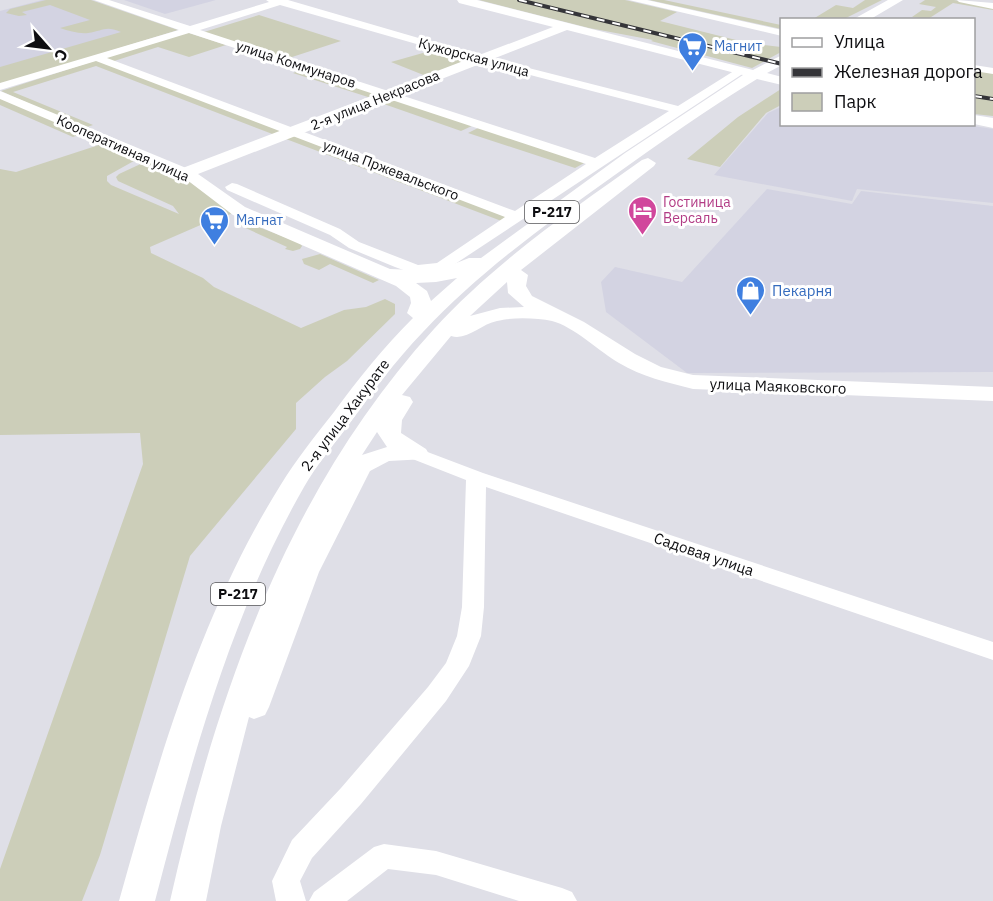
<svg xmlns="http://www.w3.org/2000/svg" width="993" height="901" font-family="'IBM Plex Sans',sans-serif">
<rect width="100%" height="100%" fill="#dfdfe7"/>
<path fill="#d3d3e2" d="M42,0H46L133,31L0,69V11Z
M124,0H216L165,14Z
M781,107L782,124H961L993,129V203L857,189L852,201L714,175L768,113Z
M767,189L852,204L861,191L993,206V372L687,373L606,312L601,282L615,267L682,282Z"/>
<path fill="#ccceb9" d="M46,0H91L178,30L0,85V67L121,32C105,25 103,31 88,33C79,34 69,31 60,28L90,20L50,5L22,12L27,15L19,16L6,13L10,9Z
M479,0H625L677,12L660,21L748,43L781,47V52L752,68L651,41L653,40L589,28Z
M649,0H664L781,25V29Z
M865,0H882L844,19H813L836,5L853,8Z
M925,0H954L993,7V10L953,3L928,19L912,17L922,10L931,11L936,7L919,4Z
M259,15L341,41L286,59L204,32Z
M186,32L226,45L189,57L158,47L111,62L104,58Z
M437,49L473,58L426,76L391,62Z
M97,60L283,131L275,135L96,66L13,92L93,125L84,128L1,91Z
M304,69L378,94L368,97L293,73Z
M974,70L993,73V116L974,114Z
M781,89V105L766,113L720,167L687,159L738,117Z
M0,97L84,133L73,137L0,105Z
M394,98L474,125L461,131L381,103Z
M480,127L586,162L575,168L468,133Z
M293,135L506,214L504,222L286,139Z
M105,143L141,157L107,176V181L111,185L179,214L173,206L118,181L116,177L119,174L147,161L179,174L230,211L231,214L212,220L150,247L151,253L203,278L214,287L301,328L344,310L366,307L385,299L395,304V314L347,361L325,377L296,403V429L190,556L100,855L82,901H0V869L143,464L140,433L0,435V169L16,172Z
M243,221L300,243L302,246L300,249L293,251L285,249L287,247L239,225L238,222Z
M320,254L379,280L373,283L330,264L319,270L304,264L302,259Z"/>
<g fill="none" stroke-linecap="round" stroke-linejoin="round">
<path fill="#fff" fill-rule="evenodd" d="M94,0H109L190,26L269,2L266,0H288L477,55L678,106L737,69H745L747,71L446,270L417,275L395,267L349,248L330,235L227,190L225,187L232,183L237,184L340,229L359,242L418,265L437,263L505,217L96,61L0,90V83L179,30ZM280,5L469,59L669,111L595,158L200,30ZM189,33L586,164L515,211L107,58Z
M629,0H647L782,30V36Z
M957,0L993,3V9L959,2Z
M974,65L993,68V74L974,71Z
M0,91L191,170L193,173L191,176H181L0,99Z
M417,448L483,473L993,642V660L486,487L484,607L481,636L469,666L446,701L361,804L312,858L300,881L306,901H276L272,881L292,840L341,788L428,687L446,663L457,636L462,607L466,480L410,458L407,454L410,450Z
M384,844L436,851L562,888L572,892L577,901H519L436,875L388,869L347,901H309L314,892L374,847Z"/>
<path fill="#fff" fill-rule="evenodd" d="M457,0H477L753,70L782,55V65L767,73L782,77V85L757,79C707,109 660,143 612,177C546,224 479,272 423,332C395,361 371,394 347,427C332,447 316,466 304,487C230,616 192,759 155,901H119C159,758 201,613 280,486C296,460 315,436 334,412C358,379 384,347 413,318L407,313L411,303L410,297L396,286L233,215L178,173L180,169L553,27L459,3ZM567,30L743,75L625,153L481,258H469L436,271L390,269L245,207L198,174ZM457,278L431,301L427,291L416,283L436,282Z
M888,0H903L869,20H852Z
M974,115L993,118V128L974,124Z
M648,158L656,163L654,166L521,270L528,275L526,286L532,296L584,322L635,354L661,367L693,375L993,387V401L693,389C667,382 642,377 619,363C600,352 573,326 552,321C537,318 513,317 497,321C481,324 467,341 451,336L402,395L410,397L413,402L402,420L401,433L426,449L429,454L426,459L389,461L370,471L319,572L269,707L265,715L254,719L249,717L221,826L206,901H170C217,693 288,489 434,329C494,263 570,211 642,160ZM507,282L508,293L524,307L500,308L470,316ZM377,432L387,447L362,455Z"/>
<defs>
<path id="rail" d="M519,0L782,64
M974,96L993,99"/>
</defs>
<use href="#rail" stroke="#353539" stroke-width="4"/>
<use href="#rail" stroke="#fff" stroke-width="2" stroke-dasharray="8" stroke-linecap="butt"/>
</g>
<defs>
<symbol id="supermarket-pin" viewBox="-11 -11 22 30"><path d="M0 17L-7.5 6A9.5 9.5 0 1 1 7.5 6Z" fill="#3f7fe0" stroke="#fff"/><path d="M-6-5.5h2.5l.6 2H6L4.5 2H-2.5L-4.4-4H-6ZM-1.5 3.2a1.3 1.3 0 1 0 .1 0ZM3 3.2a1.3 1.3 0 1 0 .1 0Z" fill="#fff"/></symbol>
<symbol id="hotel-pin" viewBox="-11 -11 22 30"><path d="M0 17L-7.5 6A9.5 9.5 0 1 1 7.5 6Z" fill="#d1479c" stroke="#fff"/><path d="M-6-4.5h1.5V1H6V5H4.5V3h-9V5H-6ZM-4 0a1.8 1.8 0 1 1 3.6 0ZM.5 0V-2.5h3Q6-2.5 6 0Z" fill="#fff"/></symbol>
<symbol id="shop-pin" viewBox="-11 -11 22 30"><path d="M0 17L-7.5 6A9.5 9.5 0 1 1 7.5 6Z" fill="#3f7fe0" stroke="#fff"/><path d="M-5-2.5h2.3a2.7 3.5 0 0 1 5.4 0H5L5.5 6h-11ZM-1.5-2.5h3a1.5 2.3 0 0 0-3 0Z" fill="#fff"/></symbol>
</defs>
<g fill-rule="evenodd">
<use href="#supermarket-pin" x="676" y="30" width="33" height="45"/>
<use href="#hotel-pin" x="626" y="194" width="33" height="45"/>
<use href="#supermarket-pin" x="198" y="204" width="33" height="45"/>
<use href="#shop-pin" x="734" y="274" width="33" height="45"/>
</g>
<g text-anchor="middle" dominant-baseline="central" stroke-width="6" stroke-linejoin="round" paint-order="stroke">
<g font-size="14" fill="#366cbe" stroke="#fff" text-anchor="start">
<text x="714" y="46">Магнит</text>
<text x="236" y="220">Магнат</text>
</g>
<g font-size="14" fill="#0e0e11" stroke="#fff">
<text transform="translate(474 57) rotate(15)">Кужорская улица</text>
<text transform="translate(296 64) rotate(18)">улица Коммунаров</text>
<text transform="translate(375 100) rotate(-22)">2-я улица Некрасова</text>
<text transform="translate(123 148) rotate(24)">Кооперативная улица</text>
<text transform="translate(391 170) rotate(21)">улица Пржевальского</text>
</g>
<g font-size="14" fill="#b23c85" stroke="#fff" text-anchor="start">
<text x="663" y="202">Гостиница<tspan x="663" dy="16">Версаль</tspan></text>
</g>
<g fill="#fff" stroke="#565658" stroke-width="1.5">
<rect x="525" y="201" width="54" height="22" rx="4.5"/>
<rect x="211" y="583" width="54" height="22" rx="4.5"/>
</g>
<g font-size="14" font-weight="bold" fill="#0e0e11">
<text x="552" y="212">Р-217</text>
<text x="238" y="594">Р-217</text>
</g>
<g font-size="15" fill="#366cbe" stroke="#fff" text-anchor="start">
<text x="772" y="290">Пекарня</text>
</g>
<g font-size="15" fill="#0e0e11" stroke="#fff">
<text transform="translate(778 386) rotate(2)">улица Маяковского</text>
<text transform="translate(345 415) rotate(-53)">2-я улица Хакурате</text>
<text transform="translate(704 554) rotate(19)">Садовая улица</text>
</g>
</g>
<rect x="780" y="18" width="195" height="108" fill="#ffffff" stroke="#9f9fa0" stroke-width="1.5"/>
<rect x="792" y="38" width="30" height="9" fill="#ffffff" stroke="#9f9fa0" stroke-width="1.5"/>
<text x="834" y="48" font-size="18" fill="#0e0e11">Улица</text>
<rect x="792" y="68" width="30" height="9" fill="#353539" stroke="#9f9fa0" stroke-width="1.5"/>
<text x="834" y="78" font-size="18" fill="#0e0e11">Железная дорога</text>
<rect x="792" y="93" width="30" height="18" fill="#ccceb9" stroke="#9f9fa0" stroke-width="1.5"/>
<text x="834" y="108" font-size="18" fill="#0e0e11">Парк</text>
<g transform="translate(48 48) rotate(118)" stroke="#ffffff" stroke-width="4.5" paint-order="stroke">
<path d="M0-4.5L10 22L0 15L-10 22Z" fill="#0e0e11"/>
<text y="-9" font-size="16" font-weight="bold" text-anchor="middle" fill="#0e0e11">С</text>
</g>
</svg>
